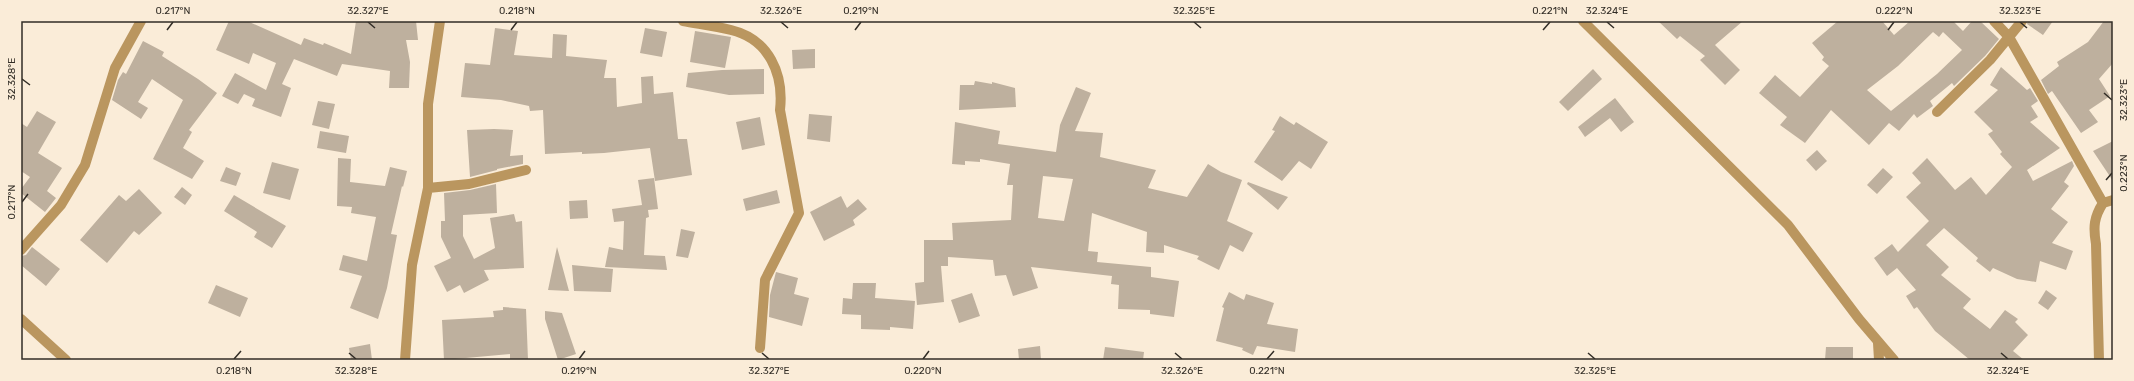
<svg xmlns="http://www.w3.org/2000/svg" width="2134" height="381" font-family="Rubik,sans-serif">
<rect width="100%" height="100%" fill="#faecd8"/>
<path fill="#beb09e" fill-rule="evenodd" d="M229,21H247L301,45L304,38L323,45L324,43L351,54L356,21H416L418,40H406L410,62L409,88H389L390,71L342,64L337,76L294,59L282,84L291,88L281,117L252,106L255,99L244,94L238,104L222,96L235,73L266,90L276,63L253,53L249,64L216,50Z
M1658,21H1743L1715,45L1740,70L1725,85L1700,60L1705,56L1680,36L1677,39Z
M1838,21H1882L1894,35L1910,21H1953L1963,31L1972,21H1980L1999,39L1985,56L1954,86L1952,83L1930,101L1933,106L1917,118L1914,114L1899,131L1889,123L1869,145L1831,110L1805,143L1780,125L1787,117L1759,93L1775,75L1800,97L1829,66L1822,60L1824,57L1812,43ZM1933,32L1939,37L1943,32L1962,50L1937,74L1891,111L1867,90L1898,66Z
M2028,21H2053L2043,35L2027,24Z
M2104,21H2113V63L2099,79L2110,96L2089,110L2098,122L2081,133L2052,91L2048,94L2041,80L2059,66L2057,62L2088,42Z
M495,28L518,31L514,55L552,58L553,34L567,35L566,56L607,60L604,78H616L617,107L642,103L641,77L653,76L654,94L673,92L678,139H687L692,175L655,181L650,148L604,153L582,154V152L545,154L543,110L530,111L529,106L501,100L461,97L465,63L490,65Z
M645,28L667,32L662,57L640,53Z
M695,31L731,37L725,68L690,62Z
M143,41L164,52L162,56L198,79L217,93L189,130L192,132L183,148L204,161L192,179L153,159L183,100L152,79L138,102L148,108L141,119L112,100L118,80L123,72L126,74Z
M815,49V68L793,69L792,50Z
M2001,67L2027,90L2030,88L2038,101L2031,106L2038,117L2030,122L2060,148L2027,170L2033,181L2072,161L2074,166L2064,182L2069,186L2051,209L2068,222L2052,243L2073,251L2066,270L2040,261L2036,282L2017,279L1993,268L1990,272L1976,261L1978,258L1944,228L1926,245L1949,267L1941,275L1971,299L1963,308L1990,329L2005,310L2018,319L2015,322L2028,335L2013,351L2024,360H1970L1935,331L1917,307L1914,309L1906,296L1916,290L1897,268L1887,276L1874,258L1892,244L1898,252L1929,221L1906,197L1921,183L1912,173L1927,158L1955,190L1971,177L1986,195L2012,167L2000,154L2002,152L1988,134L1993,131L1974,112L1998,90L1990,85Z
M764,69V94L729,95L686,87L688,73L722,70Z
M1593,69L1602,79L1568,111L1559,102Z
M975,81L992,84V82L1015,88L1016,107L959,110L960,85H974Z
M1076,87L1091,93L1075,131L1103,133L1100,157L1156,170L1148,188L1187,197L1208,164L1221,172L1242,180L1227,221L1253,233L1243,252L1230,245L1219,270L1197,259L1199,256L1164,245V253L1146,252L1147,232L1092,213L1088,251L1098,252L1097,262L1151,267V277L1179,281L1174,317L1150,314V310L1118,309L1119,285L1111,284L1112,276L1031,267L1038,288L1013,296L1006,275L995,276L993,260L948,257V266H941L944,302L917,305L915,283L924,282V240H953L952,223L1011,220L1013,185H1007L1010,164L980,159V162L965,161V165L952,164L955,122L1000,131L998,144L1056,152L1060,125ZM1043,176L1073,179L1064,221L1038,218Z
M1615,98L1634,122L1621,132L1610,118L1585,137L1578,127Z
M318,101L335,104L329,129L312,125Z
M37,111L56,122L38,153L62,168L47,191L56,198L45,212L21,193V189L30,177L21,171V123L27,127Z
M809,114L832,116L830,142L807,139Z
M1280,116L1294,125L1296,122L1328,142L1311,169L1299,161L1282,181L1254,162L1275,131L1272,130Z
M760,117L765,145L742,150L736,122Z
M494,129L513,130L510,156L523,155V164L497,169V170L470,177L467,130Z
M320,131L349,136L346,153L317,148Z
M2113,141V181L2093,151Z
M1817,150L1827,161L1816,171L1806,160Z
M338,158L351,159L350,182L385,186L390,167L407,171L403,187L402,186L391,234L397,235L387,288L378,319L350,308L362,276L339,270L343,255L367,261L376,217L351,213L352,207L337,206Z
M272,162L299,169L290,200L263,193Z
M226,167L241,173L236,186L220,181Z
M1883,168L1893,177L1877,194L1867,185Z
M654,178L658,209L648,210L649,217L646,218L644,255L665,256L667,270L605,267L609,247L623,250L624,221L614,222L612,209L642,205L638,180Z
M1248,182L1288,197L1278,210L1247,184Z
M496,184L497,213L463,215V236L474,259L495,248L490,218L514,214L516,222L522,221L524,268L484,270L489,280L464,293L460,285L447,292L434,266L451,258L441,237V221H445L444,193L470,190Z
M182,187L192,195L185,205L174,197Z
M139,189L162,213L139,235L134,231L107,263L80,240L119,195L126,201Z
M777,190L780,203L746,211L743,199Z
M234,195L286,226L272,248L254,237L257,232L224,211Z
M841,196L847,208L858,199L867,209L853,220L855,225L824,241L810,212Z
M587,200L588,218L570,219L569,201Z
M681,229L695,232L688,258L676,256Z
M32,247L60,269L46,286L21,265V256L26,255Z
M557,247L569,291L548,290Z
M572,265L613,269L611,292L574,291Z
M776,272L798,278L794,294L809,298L802,326L769,317L770,295Z
M853,283H876L875,298L915,301L913,329L890,327V330L861,329V315L842,314L843,298L852,299Z
M216,285L248,298L240,317L208,303Z
M2046,290L2057,298L2048,310L2038,303Z
M1229,292L1244,300L1246,294L1274,303L1267,324L1298,329L1295,352L1257,346L1253,355L1242,350L1243,348L1216,341L1224,308L1222,307Z
M972,293L980,316L959,323L951,300Z
M503,307L526,309L528,360H510V354L444,360L442,320L494,317L493,311L503,310Z
M545,311L562,313L576,354L558,360L545,319Z
M370,344L372,360H351L349,348Z
M1040,346L1041,360H1019L1018,349Z
M1105,347L1144,352L1143,360H1103Z
M1826,347H1853V360H1825Z"/>
<g fill="none" stroke-linecap="round" stroke-linejoin="round">
<path stroke="#ba965f" stroke-width="10" d="M683,21C699,24 715,26 731,30C769,39 784,74 780,110L799,213L765,280L760,348
M1583,21L1788,225L1859,319L1894,360
M1994,21L2009,37L2103,203
M1937,112L1990,60L2022,21
M428,188L469,184L526,170
M21,250L61,205L85,165L115,68L141,21
M21,319L66,360
M1878,343L1879,360
M405,360L412,265L428,188V104L440,21
M2099,360L2096,244C2093,227 2094,217 2103,203L2113,200"/>
</g>
<path fill="none" stroke="#322d26" stroke-width="1.5" d="M368,22L375,28M781,22L788,28M1194,22L1201,28M1607,22L1614,28M2020,22L2027,28M167,30L173,22M511,30L517,22M855,30L861,22M1543,30L1550,22M1888,30L1894,22M22,79L30,85M2104,93L2112,100M2106,180L2112,173M22,202L28,194M349,353L356,359M762,353L769,359M1175,353L1182,359M1588,353L1595,359M2001,353L2008,359M234,359L241,351M579,359L585,351M923,359L929,351M1267,359L1274,351"/>
<rect width="2134" height="381" fill="none" stroke="#faecd8" stroke-width="44"/>
<rect x="22" y="22" width="2090" height="337" fill="none" stroke="#322d26" stroke-width="1.5"/>
<g font-size="10" text-anchor="middle" fill="#322d26">
<text x="173" y="14">0.217°N</text>
<text x="368" y="14">32.327°E</text>
<text x="517" y="14">0.218°N</text>
<text x="781" y="14">32.326°E</text>
<text x="861" y="14">0.219°N</text>
<text x="1194" y="14">32.325°E</text>
<text x="1550" y="14">0.221°N</text>
<text x="1607" y="14">32.324°E</text>
<text x="1894" y="14">0.222°N</text>
<text x="2020" y="14">32.323°E</text>
<text transform="translate(11 79) rotate(-90)" y="4">32.328°E</text>
<text transform="translate(2123 100) rotate(-90)" y="4">32.323°E</text>
<text transform="translate(2123 173) rotate(-90)" y="4">0.223°N</text>
<text transform="translate(11 202) rotate(-90)" y="4">0.217°N</text>
<text x="234" y="374">0.218°N</text>
<text x="356" y="374">32.328°E</text>
<text x="579" y="374">0.219°N</text>
<text x="769" y="374">32.327°E</text>
<text x="923" y="374">0.220°N</text>
<text x="1182" y="374">32.326°E</text>
<text x="1267" y="374">0.221°N</text>
<text x="1595" y="374">32.325°E</text>
<text x="2008" y="374">32.324°E</text>
</g>
</svg>
